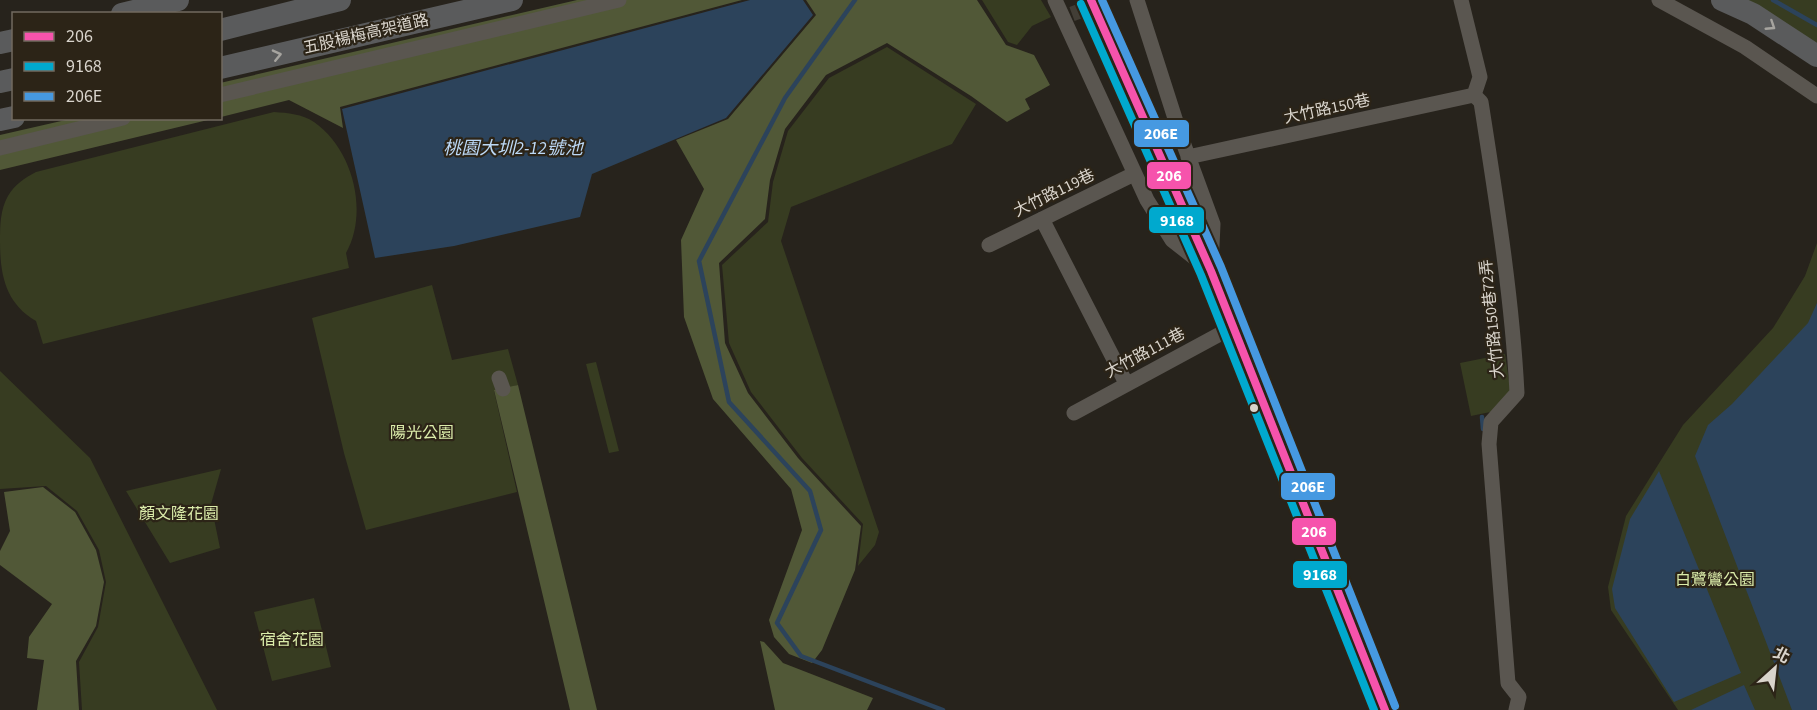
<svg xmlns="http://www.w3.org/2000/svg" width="1817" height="710" font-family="'Source Sans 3','Noto Sans TC',sans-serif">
<rect width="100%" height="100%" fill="#27231c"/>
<path fill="#373c21" d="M982,0H1041L1051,17L1032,26L1017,45L1008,42Z
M1742,0H1817V44Z
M887,47L976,104L952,144L791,207L781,241L879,532L875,545L858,566L863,524L802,458L751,392L729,343L722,265L768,222L773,182L788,131L829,78Z
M274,112C288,113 302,114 314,122C353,149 369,212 346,253L349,268L43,344L36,321C5,303 0,274 0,241C0,226 0,210 8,196C15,184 25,178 36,172Z
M1817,243V710H1678L1611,610L1608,587L1626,516L1683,425L1773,328L1805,276Z
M432,285L452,360L508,349L518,385L494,391L517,492L366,530L344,453L312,318Z
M1505,354L1511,395L1495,411L1471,416L1460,363Z
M596,362L619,451L609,453L586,364Z
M0,371L90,458L217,710H82L79,662L98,627L106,582L99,550L77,511L46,486L0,489Z
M221,469L211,504L220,548L170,563L126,491Z
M314,598L331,667L272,681L254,612Z"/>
<path fill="#515837" d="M577,0H742L340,107L343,128L289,100L221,117L220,83Z
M806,0H977L1006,45L1034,55L1050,85L1025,99L1030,109L1007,122L971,96L887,43L826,75L785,129L770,180L765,219L719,263L725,343L748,393L798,458L861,526L855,570L822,650L812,663L789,654L774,637L769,620L802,530L791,489L713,399L684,317L681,240L704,189L676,140L728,119L816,15Z
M70,119H212L0,170V135Z
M518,385L597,710H570L494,390Z
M43,487L75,512L96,550L104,582L96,626L76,661L79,710H37L44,660L27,658L29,637L52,604L0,565V551L10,531L4,492Z
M760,641L764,642L783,663L873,698L867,710H775Z"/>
<path fill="#2c435b" d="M750,0H803L813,15L726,118L592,174L580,217L454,246L375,258L342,109Z
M1817,303V710H1792L1695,456L1708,425L1732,404L1808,323Z
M1659,471L1741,673L1674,702L1615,608L1612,589L1630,519Z
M1744,685L1755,710H1691Z"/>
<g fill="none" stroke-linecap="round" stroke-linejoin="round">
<path stroke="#2c435b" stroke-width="4.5" d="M855,0L785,98L699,261L729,402L810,491L821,530L777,623L801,656L943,710
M1773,0L1817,25
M1482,417L1483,429"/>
<path stroke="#423e36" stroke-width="15" stroke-dasharray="15 8" stroke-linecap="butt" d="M1072,14L1110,0"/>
<path stroke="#5a5650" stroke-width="15" d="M1055,0L1147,200L1172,240L1210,270
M1137,0L1180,134L1213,224L1211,268
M1461,0L1480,77L1474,95
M1659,0L1745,47L1817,96
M220,95L619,0
M1474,95L1481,102C1496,198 1512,295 1517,393L1491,422L1489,444L1508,683L1519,697L1516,710
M0,148L123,118
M1188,157L1474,95
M1042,219L1126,383
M989,245L1134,174
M499,378L503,389
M1074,413L1233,327"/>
<path stroke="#5a5a58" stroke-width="20" d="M1091,0L1211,271L1385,710"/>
<path stroke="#5a5b5c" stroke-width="22" d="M1722,0L1753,14L1817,56
M122,14L178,0
M220,30L340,0
M0,43L14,40
M220,68L512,0
M0,82L14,79
M0,120L14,117"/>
<defs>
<path id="bus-1" d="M1091,0L1211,271L1385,710"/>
<path id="bus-2" d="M1081,4L1201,275L1374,710"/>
<path id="bus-3" d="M1102,0L1221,267L1395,706"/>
</defs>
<use href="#bus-1" stroke="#2c2417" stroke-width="12"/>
<use href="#bus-2" stroke="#2c2417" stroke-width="12"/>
<use href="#bus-3" stroke="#2c2417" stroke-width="12"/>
<use href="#bus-1" stroke="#f653ac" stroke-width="8"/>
<use href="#bus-2" stroke="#00a9ce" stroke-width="8"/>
<use href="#bus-3" stroke="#4699e1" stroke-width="8"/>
</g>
<defs><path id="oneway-chevron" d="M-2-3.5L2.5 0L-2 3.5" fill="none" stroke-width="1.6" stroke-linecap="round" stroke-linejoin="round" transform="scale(1.5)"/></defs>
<g stroke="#a6a49f">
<use href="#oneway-chevron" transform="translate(1771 26) rotate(33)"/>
<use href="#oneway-chevron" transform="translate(277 55) rotate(-13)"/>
</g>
<circle fill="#d9d4cc" stroke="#2c2417" stroke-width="2" cx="1254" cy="408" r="5"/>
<g text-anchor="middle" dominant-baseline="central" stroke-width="4.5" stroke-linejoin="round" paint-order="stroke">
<g font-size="16" fill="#d9d4cc" stroke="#2c2417">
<text transform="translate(366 34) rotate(-13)">五股楊梅高架道路</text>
<text transform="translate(1327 109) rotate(-12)">大竹路150巷</text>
<text transform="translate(1054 193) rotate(-26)">大竹路119巷</text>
<text transform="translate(1492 319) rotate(-96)">大竹路150巷72弄</text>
<text transform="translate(1145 353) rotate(-28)">大竹路111巷</text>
</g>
<g font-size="16" fill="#dbecaa" stroke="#2c2417">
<text x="422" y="433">陽光公園</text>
<text x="179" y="514">顏文隆花園</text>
<text x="1715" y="580">白鷺鸞公園</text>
<text x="292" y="640">宿舍花園</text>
</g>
<g font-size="18" font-style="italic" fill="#bcd9f7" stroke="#2c2417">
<text x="513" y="148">桃園大圳2-12號池</text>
</g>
</g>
<g stroke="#2c2417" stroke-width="2">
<rect x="1133" y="119" width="57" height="29" rx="6" fill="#4699e1"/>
<rect x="1146" y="161" width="46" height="29" rx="6" fill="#f653ac"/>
<rect x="1148" y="206" width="57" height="28" rx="6" fill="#00a9ce"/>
<rect x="1280" y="472" width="56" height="29" rx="6" fill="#4699e1"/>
<rect x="1291" y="517" width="46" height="29" rx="6" fill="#f653ac"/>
<rect x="1292" y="560" width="56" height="29" rx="6" fill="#00a9ce"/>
</g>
<g font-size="16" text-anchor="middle" font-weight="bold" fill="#fff">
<text x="1161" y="139">206E</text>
<text x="1169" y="181">206</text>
<text x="1177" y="226">9168</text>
<text x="1308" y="492">206E</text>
<text x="1314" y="537">206</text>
<text x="1320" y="580">9168</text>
</g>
<rect x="12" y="12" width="210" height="108" fill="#2c2417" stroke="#716a5f" stroke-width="1.5"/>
<rect x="24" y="32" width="30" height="9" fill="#f653ac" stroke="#716a5f" stroke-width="1.5"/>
<text x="66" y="42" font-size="18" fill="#d9d4cc">206</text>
<rect x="24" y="62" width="30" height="9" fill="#00a9ce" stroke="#716a5f" stroke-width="1.5"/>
<text x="66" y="72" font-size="18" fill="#d9d4cc">9168</text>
<rect x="24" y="92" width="30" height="9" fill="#4699e1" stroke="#716a5f" stroke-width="1.5"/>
<text x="66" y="102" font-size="18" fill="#d9d4cc">206E</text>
<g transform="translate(1775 668) rotate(27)" stroke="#2c2417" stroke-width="4.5" paint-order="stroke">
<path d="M0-4.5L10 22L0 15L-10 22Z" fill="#d9d4cc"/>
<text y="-9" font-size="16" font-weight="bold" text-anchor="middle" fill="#d9d4cc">北</text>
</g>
</svg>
